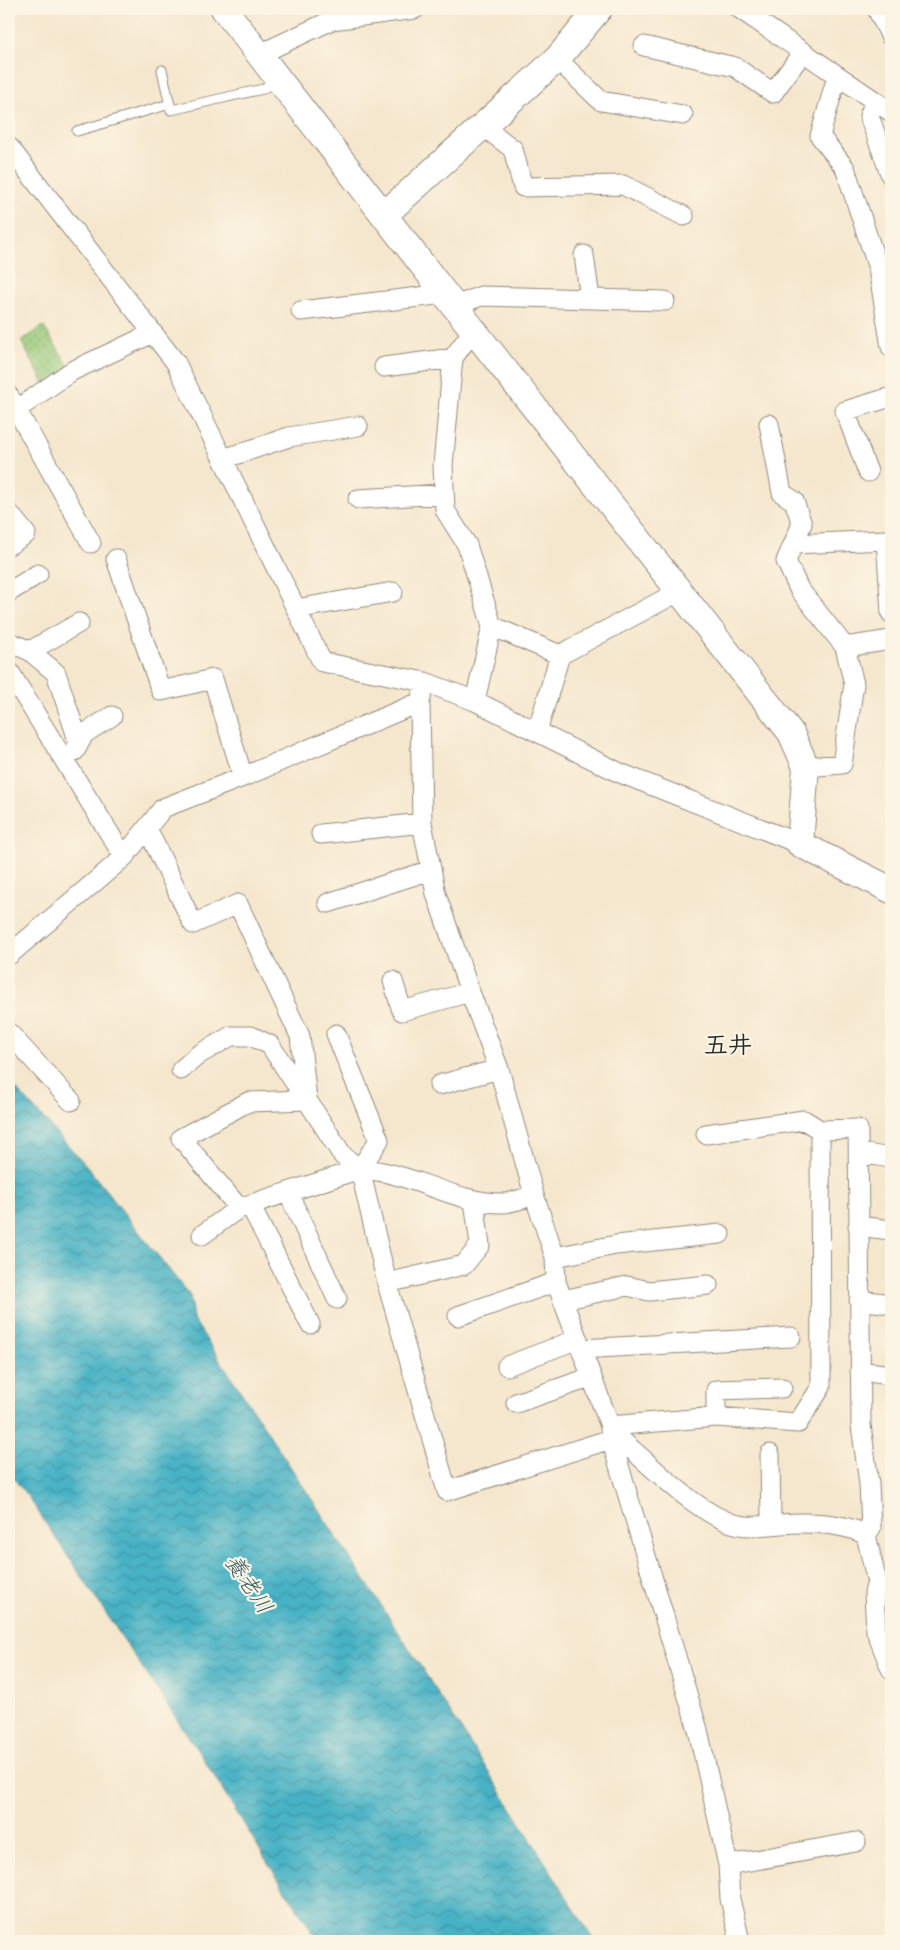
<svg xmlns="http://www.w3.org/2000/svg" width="900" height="1950" font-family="Itim,'Klee One',sans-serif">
<defs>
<pattern id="park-dots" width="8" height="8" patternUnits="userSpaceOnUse" patternTransform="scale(1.25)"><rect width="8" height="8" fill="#93c676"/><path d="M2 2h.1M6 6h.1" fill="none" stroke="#78a161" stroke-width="1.8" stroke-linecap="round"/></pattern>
<pattern id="water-waves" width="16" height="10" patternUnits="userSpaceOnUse" patternTransform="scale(1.25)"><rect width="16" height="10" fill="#47b2c5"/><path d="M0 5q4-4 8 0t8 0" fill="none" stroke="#3b91a0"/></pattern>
</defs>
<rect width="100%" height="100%" fill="#fcf5e5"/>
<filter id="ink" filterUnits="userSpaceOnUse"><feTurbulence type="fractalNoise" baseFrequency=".02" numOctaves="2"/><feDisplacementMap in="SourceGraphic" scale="10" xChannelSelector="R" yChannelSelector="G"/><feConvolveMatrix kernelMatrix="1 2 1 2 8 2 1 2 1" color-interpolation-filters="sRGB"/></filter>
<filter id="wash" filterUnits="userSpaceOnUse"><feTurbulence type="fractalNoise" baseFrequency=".0096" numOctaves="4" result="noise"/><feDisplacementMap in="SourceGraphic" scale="20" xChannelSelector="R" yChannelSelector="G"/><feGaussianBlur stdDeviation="1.12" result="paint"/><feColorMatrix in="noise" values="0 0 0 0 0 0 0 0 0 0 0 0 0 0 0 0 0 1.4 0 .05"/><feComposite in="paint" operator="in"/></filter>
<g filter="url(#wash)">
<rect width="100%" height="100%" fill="#f5e7cd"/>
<path fill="url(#park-dots)" stroke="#5f7850" d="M43,326L72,371L47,389L21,341Z"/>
<path fill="url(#water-waves)" stroke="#396e78" d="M9,1081L85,1164L190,1296L193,1319C329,1525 465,1731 594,1941H319L283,1887L208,1766L29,1498L9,1472Z"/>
</g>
<g filter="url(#ink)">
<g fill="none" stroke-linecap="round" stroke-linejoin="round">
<defs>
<path id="lane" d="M162,70L171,110L263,89L276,80
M77,131L170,104"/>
<path id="street" d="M740,9L891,112
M877,9L891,37
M644,46L735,67L773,93L803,52
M260,54L332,20L415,9
M557,59L601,101L683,115
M837,76L820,136L845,168L878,268L891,347
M875,102L869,116L891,176
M484,127L513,149L523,187L623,185L684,216
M9,147L176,363L322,662L425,682L475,701L620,773L800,844
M584,255L590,299
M455,306L481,296L665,301
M301,311L445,294
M474,329L453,358L443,465L445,510L467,545L492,626L475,701
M384,367L453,358
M9,396L91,543
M16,410L72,371L153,333
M769,424L782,493L794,501L802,524L786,561L799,589L845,647L854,684L842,764L806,767
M223,459L289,437L358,426
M868,472L845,411L891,397
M358,499L444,494
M9,513L26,534L9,545
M794,544L886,540L891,613
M116,559L161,691L213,679L243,777
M9,592L38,574
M296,609L393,592
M492,626L560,655
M9,642L30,651L79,623
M845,647L891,640
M30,651L56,673L79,743
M9,671L124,857
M425,682L420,702L422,823L436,894L470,992L499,1069L534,1195L555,1257L556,1282L610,1426L611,1439L698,1730L728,1865L730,1899L740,1941
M537,732L560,655L680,591
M75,751L84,734L112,716
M147,828L193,924L238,904L300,1036L307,1100L343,1156L360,1169L387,1283L447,1491L611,1439H620C651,1465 700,1517 739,1525C753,1528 766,1525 781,1524C808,1522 841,1522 866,1535L877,1582L874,1593L876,1631L891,1669
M321,834L422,823
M328,903L431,870
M9,955L124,857L163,808L243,777L420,702
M393,981L402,1011L470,992
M9,1033L71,1101
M336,1034L379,1140L360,1169
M181,1070L198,1055L231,1036H251L270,1045L303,1095
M439,1085L499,1069
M706,1134L804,1120L820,1130L858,1129L861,1425L869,1484L871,1528L866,1535
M859,1153L891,1158
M288,1192L337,1299
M250,1205L310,1324
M239,1208L181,1138L248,1102L307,1100
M858,1226L891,1230
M202,1235L239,1208L360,1169C410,1171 454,1204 504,1203C514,1202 525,1198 534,1195
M555,1257L616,1245L720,1234
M387,1283L464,1265L480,1245L474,1200
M563,1300L627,1286L649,1291L708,1285
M859,1300L891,1304
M458,1316L556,1282
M581,1349L791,1337
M507,1366L578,1339
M860,1371L891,1375
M516,1403L592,1377
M716,1417L798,1423L821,1387L820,1130
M610,1426L716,1417V1390L782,1388
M770,1454L771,1525
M728,1865L856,1842"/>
<path id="secondary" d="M224,9L445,294L791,733L806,767L800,844L891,890
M384,215L557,59L599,9"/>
</defs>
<use href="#lane" stroke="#90897c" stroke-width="11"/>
<use href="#street" stroke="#90897c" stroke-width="21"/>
<use href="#secondary" stroke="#90897c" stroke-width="28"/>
<use href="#lane" stroke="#fff" stroke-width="9"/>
<use href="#street" stroke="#fff" stroke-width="19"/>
<use href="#secondary" stroke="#fff" stroke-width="26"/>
</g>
</g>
<g text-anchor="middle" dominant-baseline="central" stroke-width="4.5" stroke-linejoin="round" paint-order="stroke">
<g font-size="22" font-style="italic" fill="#355a61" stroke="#fcf5e5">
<text transform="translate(249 1584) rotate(56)">養老川</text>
</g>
<g font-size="24" font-weight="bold" fill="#2b2b2b" stroke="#fcf5e5">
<text x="728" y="1044">五井</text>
</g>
</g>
<rect width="900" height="1950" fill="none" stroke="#fcf5e5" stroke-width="30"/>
</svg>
